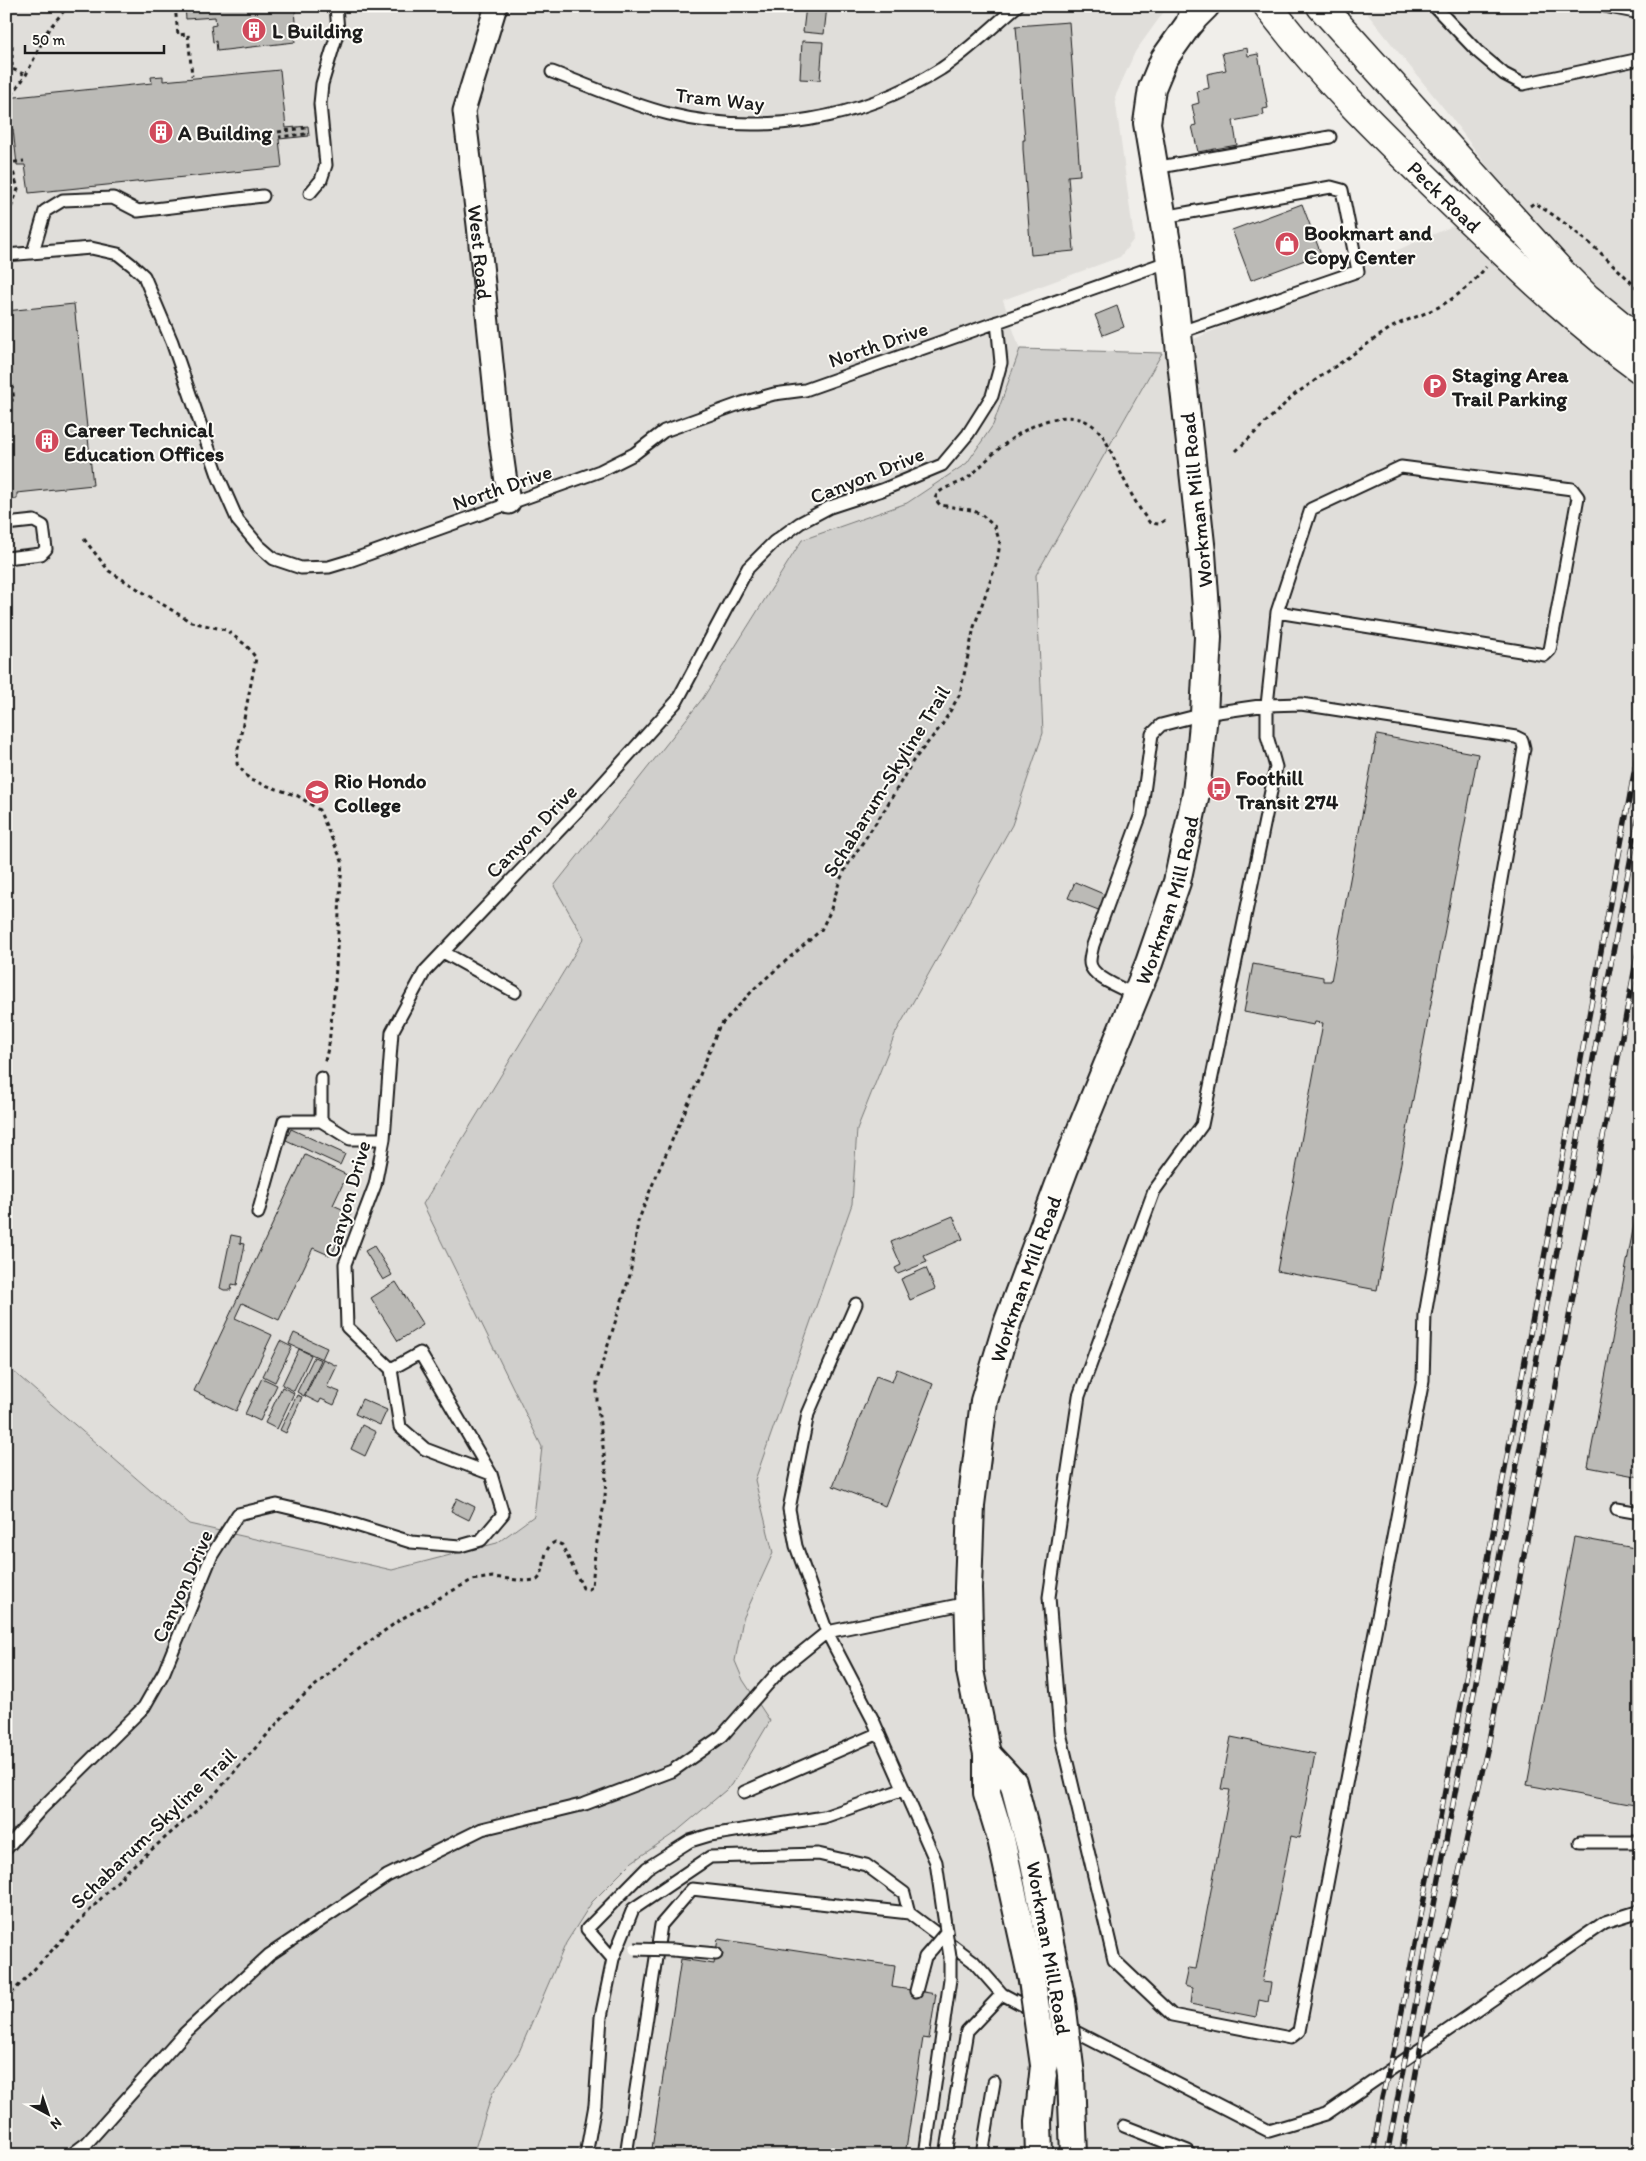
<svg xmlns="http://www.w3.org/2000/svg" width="1646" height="2161" font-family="Itim,sans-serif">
<rect width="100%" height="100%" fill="#f0eeea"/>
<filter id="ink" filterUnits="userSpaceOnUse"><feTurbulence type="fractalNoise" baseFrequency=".02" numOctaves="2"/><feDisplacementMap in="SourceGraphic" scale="10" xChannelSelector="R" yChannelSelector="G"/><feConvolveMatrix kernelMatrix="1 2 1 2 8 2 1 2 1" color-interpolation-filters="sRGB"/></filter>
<g filter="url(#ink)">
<path fill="#e0deda" d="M6,6H1168L1135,52L1115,97L1134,239L1120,257L1003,300L1020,349L993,425L967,463L907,503L802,540L703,698L584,937L423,1204L542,1447L534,1516L497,1543L392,1570L189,1524L6,1365Z
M1361,6H1640V2155H473L492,2094L519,2052L566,1943L592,1902L632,1862L676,1832L743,1680L735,1661L743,1619L773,1553L755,1480L852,1204L857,1129L895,1034L1012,825L1043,733L1036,575L1162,353L1512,200L1450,116Z"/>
<path fill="#d0cfcc" stroke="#767674" d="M1020,349L1162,353L1036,575L1043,733L1012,825L895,1034L857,1129L852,1204L755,1480L773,1553L743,1619L735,1661L743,1680L770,1721L732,1785L676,1832L632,1862L592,1902L566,1943L519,2052L492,2094L473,2155H6V1365L189,1524L392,1570L497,1543L534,1516L542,1447L423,1204L584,938L554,886L703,698L802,540L907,503L967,463L993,425Z"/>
<path fill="#bbbab6" stroke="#1c1c1c" d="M185,6H291V10H295L297,33L294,34L295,42L217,51L216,41L213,42L211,26L216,25L215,17L186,19Z
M806,6H827L824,34L803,32Z
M1069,22L1080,175L1068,176L1074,251L1031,255L1023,149V140H1025L1016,26Z
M802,41L823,42L820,80L800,79Z
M1247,48L1248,56L1258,54L1268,108L1263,109L1264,115L1233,121L1237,145L1198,152L1192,126L1196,125L1192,105L1199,103L1197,91L1209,88L1207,74L1226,70L1222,53Z
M280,70L286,128L308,126L309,136L279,139L282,167L29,193L25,165H17L13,129H6V98L152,83L151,77L163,76V81Z
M1302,204L1321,254L1251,280L1232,230Z
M74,304L93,485L17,493V499L6,500V311Z
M1117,306L1124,327L1103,335L1095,315Z
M1377,735L1478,754L1377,1290L1277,1271L1323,1023L1315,1022L1314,1025L1244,1012L1253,964L1323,977V981H1331Z
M1075,882L1113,898L1106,913L1068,898Z
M291,1129L345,1154L340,1165L286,1140Z
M305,1155L347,1175L333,1205L351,1213L331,1256L313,1248L279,1320L242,1303L235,1318L272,1335L236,1411L194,1391Z
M1640,1193V1477L1588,1467Z
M953,1216L963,1239L924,1256L927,1262L898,1274L895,1268L901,1265L891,1242Z
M231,1235L241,1237L240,1243L245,1244L237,1285L232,1284L231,1290H224L220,1288Z
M374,1246L392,1275L383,1280L365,1251Z
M926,1268L935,1289L910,1300L901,1279Z
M396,1282L423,1325L398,1341L371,1298Z
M294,1333L327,1348L322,1359L289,1344Z
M280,1341L292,1347L275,1382L263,1376Z
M299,1349L311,1355L294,1391L282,1385Z
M314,1357L321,1360L304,1396L297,1392Z
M323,1359L337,1366L327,1387L340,1392L334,1405L321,1399L319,1403L305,1396Z
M897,1369L933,1384L885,1506L833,1486L876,1376L892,1382Z
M262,1378L277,1385L260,1421L245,1414Z
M282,1387L294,1393L277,1429L265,1423Z
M297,1395L302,1397L286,1433L280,1430Z
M362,1399L387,1410L380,1425L355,1414Z
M362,1425L376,1432L365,1456L351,1449Z
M457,1498L475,1507L469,1520L451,1511Z
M1574,1537L1640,1549V1806L1527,1785Z
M1231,1737L1315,1754L1299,1838L1291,1836L1262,1982L1271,1983L1268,2002L1259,2000L1256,2017L1190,2004L1192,1988L1184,1986L1188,1968L1196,1969L1230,1790L1221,1789Z
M718,1939L895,1966L892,1987L936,1994L929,2039L923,2038L905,2155H651L681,1959L714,1964Z"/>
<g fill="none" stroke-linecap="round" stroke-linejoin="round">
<defs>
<path id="service" d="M1434,6L1478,52L1504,74L1523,84L1640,59
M1604,6L1640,13
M552,72C590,86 629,104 669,114C763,137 860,120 941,69C968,51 992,27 1017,6
M1154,168L1330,137
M310,193L321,180L326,165L320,104L322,84L338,31L336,6
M1163,217L1331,187L1342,190L1358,271L1178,333
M33,252L45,211L63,200L113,198L138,211L263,196
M6,255L91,248L118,254L132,265L144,276L172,342L219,478L238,521L259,546L274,559L301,568L329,567L349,561L600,471L634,454L664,431L742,403L774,394L805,390L1170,261
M6,524L34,521L43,526L46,549L41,554L6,558
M443,952L515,992
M1136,995C1124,989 1089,977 1090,961C1090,956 1092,950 1093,945L1141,814L1152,734L1161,725L1204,714L1267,705L1301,704L1516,737L1522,740L1524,748L1425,1315L1423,1380L1299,2031L1290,2038L1172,2015L1114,1960L1060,1733L1049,1597L1079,1396L1154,1191L1202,1125L1276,767L1267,736V705L1277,612L1311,509L1401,467L1572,489L1578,497L1550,650L1545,655L1277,612
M321,1078V1121L350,1139H384
M258,1213L284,1121H321
M856,1304L808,1414L789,1509L796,1546L827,1632L873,1720L936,1862L943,1911
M491,1474L425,1449L400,1427L391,1369L347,1327L345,1264L375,1185L384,1139L392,1032L425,971L589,799L677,701L748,568L774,542L800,523L830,507L882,490L942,465L968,434L992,396L1001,363L997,322
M1617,1509L1640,1513
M744,1792L879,1733
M1580,1842H1640
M6,1849L41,1809L144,1707L164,1672L212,1555L238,1514L277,1505L340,1520L411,1542L460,1546L481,1540L503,1514L491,1474L420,1353L391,1369
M673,1950L716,1954
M613,1959L633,1909L710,1857L818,1854L866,1865L904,1893L909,1913
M916,1991L925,1957L932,1949
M1066,2027L1269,2131L1326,2114L1605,1922L1640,1911
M1124,2126L1188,2151L1190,2155
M71,2155L87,2143L185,2033L269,1955L387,1876L482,1829L585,1804L672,1771L722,1736L780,1670L827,1632L968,1603
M586,2155L595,2105L601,2017L613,1959L587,1929L647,1868L690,1841L710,1835L824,1817L904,1789
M626,2155L661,1925L692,1889L909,1913L973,1961L1002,1994L1036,2012
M925,2155L950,1979V1957
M946,2155L967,2031L1002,1994
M982,2155L994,2082"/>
<g id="minor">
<path id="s1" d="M496,6L464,111L478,225L499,432L509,503"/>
</g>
<g id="tertiary">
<path d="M987,1754L1013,1782L1033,1858L1062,2002"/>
<path id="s2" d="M1032,1980L1001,1839L987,1793V1754L970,1671L968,1588L971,1505L984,1401L1008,1321L1065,1168L1149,963L1177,882L1196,793L1204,714L1208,637L1202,553L1170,261L1147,123L1152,88L1164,59L1191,21L1206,6"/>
<path d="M1071,2075L1074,2155"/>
<path d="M1039,2155L1038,2122L1044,2065"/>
</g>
<g id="secondary">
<path id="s3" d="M1268,6C1324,81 1393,146 1460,211C1518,266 1575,322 1640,369"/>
<path d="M1321,6L1561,272L1586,297L1640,341"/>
<path d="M1191,21L1194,6"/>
</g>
</defs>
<use href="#service" stroke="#1c1c1c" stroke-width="15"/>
<use href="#minor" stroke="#1c1c1c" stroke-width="25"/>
<use href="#tertiary" stroke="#1c1c1c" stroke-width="30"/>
<use href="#secondary" stroke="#1c1c1c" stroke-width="31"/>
<path stroke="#1c1c1c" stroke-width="3" stroke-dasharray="4 4" stroke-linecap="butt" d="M175,6L178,35L188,34L192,76
M6,45L12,44V69L26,75
M12,95L26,75L48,30L68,6
M278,132L304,128L305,134L279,137
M1530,206L1534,203C1575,227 1607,258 1640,291
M6,222L18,189L13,171
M6,345L14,400L6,401
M1236,451L1294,395L1389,329C1402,321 1415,318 1428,312C1450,303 1472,285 1486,267
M84,539L109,571L191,622L226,630L247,646L256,658L238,749L237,764L250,780L298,796L319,810L342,861L335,984L329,1044L324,1065
M6,1999L127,1871L213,1796L296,1702L352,1654L401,1619L472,1580L493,1577L525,1581L537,1580C548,1570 540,1549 555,1542L562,1545L583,1588L589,1589L592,1587L595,1553L605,1499L606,1470L597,1401V1380L630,1275L638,1222L651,1188L692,1095L719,1027L755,988L821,930L830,912L840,880L847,866L885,809L913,761L942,725L960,694L974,627L997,562L1000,543L995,527L981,514L971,510L940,505L935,499C938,487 956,486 966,479C975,473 982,464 991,456C1018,430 1073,395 1103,436C1109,446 1113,457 1118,467C1127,486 1137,507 1150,523L1159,524L1165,520"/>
<use href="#service" stroke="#fdfcf7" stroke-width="11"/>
<use href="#minor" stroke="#fdfcf7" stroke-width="21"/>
<use href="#tertiary" stroke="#fdfcf7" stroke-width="26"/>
<use href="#secondary" stroke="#fdfcf7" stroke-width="28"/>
<defs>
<path id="rail" d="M1373,2155L1382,2098L1397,2036L1440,1818L1640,741
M1387,2155L1640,809
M1401,2155L1426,2017L1488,1746L1640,941"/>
</defs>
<use href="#rail" stroke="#1c1c1c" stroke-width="5.5"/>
<use href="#rail" stroke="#fdfcf7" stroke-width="4" stroke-dasharray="11" stroke-linecap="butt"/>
<defs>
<path id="service-bridge" d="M943,1911L950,1957
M635,1949L673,1950
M932,1949L947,1931"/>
<path id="tertiary-bridge" d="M1032,1980L1044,2065
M1062,2002L1071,2075"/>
</defs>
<use href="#service-bridge" stroke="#1c1c1c" stroke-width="15" stroke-linecap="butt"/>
<use href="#tertiary-bridge" stroke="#1c1c1c" stroke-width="30" stroke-linecap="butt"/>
<path stroke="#1c1c1c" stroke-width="3" stroke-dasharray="4 4" stroke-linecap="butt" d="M6,163L24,161"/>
<use href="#service-bridge" stroke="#fdfcf7" stroke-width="11"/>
<use href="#tertiary-bridge" stroke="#fdfcf7" stroke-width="26"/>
</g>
</g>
<defs>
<symbol id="building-disc" viewBox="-11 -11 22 22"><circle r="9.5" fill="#d1495b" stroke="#fdfcf7"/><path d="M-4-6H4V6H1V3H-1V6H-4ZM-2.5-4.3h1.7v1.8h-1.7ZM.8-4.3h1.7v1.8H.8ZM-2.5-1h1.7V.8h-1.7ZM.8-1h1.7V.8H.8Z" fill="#fff"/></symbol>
<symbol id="shop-disc" viewBox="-11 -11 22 22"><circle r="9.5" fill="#d1495b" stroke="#fdfcf7"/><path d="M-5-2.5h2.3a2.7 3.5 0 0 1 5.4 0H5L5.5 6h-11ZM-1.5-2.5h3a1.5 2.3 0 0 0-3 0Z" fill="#fff"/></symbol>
<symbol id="parking-disc" viewBox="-11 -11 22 22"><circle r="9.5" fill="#d1495b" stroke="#fdfcf7"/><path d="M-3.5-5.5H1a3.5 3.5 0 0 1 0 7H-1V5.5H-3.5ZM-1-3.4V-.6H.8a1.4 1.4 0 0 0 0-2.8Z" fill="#fff"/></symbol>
<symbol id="bus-disc" viewBox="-11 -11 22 22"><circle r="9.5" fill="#d1495b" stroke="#fdfcf7"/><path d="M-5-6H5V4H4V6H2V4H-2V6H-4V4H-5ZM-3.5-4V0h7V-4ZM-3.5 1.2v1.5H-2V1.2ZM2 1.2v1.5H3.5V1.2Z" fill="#fff"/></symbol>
<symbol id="university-disc" viewBox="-11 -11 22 22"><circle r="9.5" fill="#d1495b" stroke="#fdfcf7"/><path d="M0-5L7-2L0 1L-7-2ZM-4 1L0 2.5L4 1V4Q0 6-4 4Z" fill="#fff"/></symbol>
</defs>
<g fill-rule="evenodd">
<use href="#building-disc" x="240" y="16" width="28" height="28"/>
<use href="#building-disc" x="147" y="118" width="28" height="28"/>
<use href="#shop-disc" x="1273" y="230" width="28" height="28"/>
<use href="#parking-disc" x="1421" y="372" width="28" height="28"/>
<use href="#building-disc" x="33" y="427" width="28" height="28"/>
<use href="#bus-disc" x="1205" y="775" width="28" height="28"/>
<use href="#university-disc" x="303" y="778" width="28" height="28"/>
</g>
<g text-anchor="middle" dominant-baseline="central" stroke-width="4" stroke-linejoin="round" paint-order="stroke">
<g font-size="21" font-weight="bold" fill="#1c1c1c" stroke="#fdfcf7" text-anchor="start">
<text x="272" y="30">L Building</text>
<text x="178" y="132">A Building</text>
<text x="1304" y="232">Bookmart and<tspan x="1304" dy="24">Copy Center</tspan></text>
<text x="1452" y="374">Staging Area<tspan x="1452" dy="24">Trail Parking</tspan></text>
<text x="64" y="429">Career Technical<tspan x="64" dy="24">Education Offices</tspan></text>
<text x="1236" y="777">Foothill<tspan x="1236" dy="24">Transit 274</tspan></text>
<text x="334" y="780">Rio Hondo<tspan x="334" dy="24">College</tspan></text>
</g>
<g font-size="21" fill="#1c1c1c" stroke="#fdfcf7">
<text transform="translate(720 99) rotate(6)">Tram Way</text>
<text stroke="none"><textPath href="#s3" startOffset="260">Peck Road</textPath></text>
<text stroke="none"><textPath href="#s1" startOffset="252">West Road</textPath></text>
<text transform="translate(878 344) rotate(-19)">North Drive</text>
<text transform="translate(867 475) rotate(-22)">Canyon Drive</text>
<text transform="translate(502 487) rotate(-19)">North Drive</text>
<text transform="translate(1196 500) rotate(-96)">Workman Mill Road</text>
<text transform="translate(886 781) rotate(-58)">Schabarum-Skyline Trail</text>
<text transform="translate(531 831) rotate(-46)">Canyon Drive</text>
<text stroke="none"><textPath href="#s2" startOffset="1121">Workman Mill Road</textPath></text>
<text transform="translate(347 1199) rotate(-74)">Canyon Drive</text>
<text stroke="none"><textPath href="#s2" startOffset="716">Workman Mill Road</textPath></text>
<text transform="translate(182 1586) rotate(-66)">Canyon Drive</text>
<text transform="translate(153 1828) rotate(-44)">Schabarum-Skyline Trail</text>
<text transform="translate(1049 1948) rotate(80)">Workman Mill Road</text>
</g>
</g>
<rect width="1646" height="2161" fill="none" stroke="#fdfcf7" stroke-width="25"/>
<rect x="12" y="12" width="1621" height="2136" fill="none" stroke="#1c1c1c" stroke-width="2" filter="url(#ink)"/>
<g transform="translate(48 2114) rotate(140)" stroke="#fdfcf7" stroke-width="4" paint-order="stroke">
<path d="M0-4L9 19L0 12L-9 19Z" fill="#1c1c1c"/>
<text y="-8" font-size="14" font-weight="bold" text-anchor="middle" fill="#1c1c1c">N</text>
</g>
<path d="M25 45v8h139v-8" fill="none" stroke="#1c1c1c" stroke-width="2.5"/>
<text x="32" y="45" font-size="15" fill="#1c1c1c" stroke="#fdfcf7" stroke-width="4" paint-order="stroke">50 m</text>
</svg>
